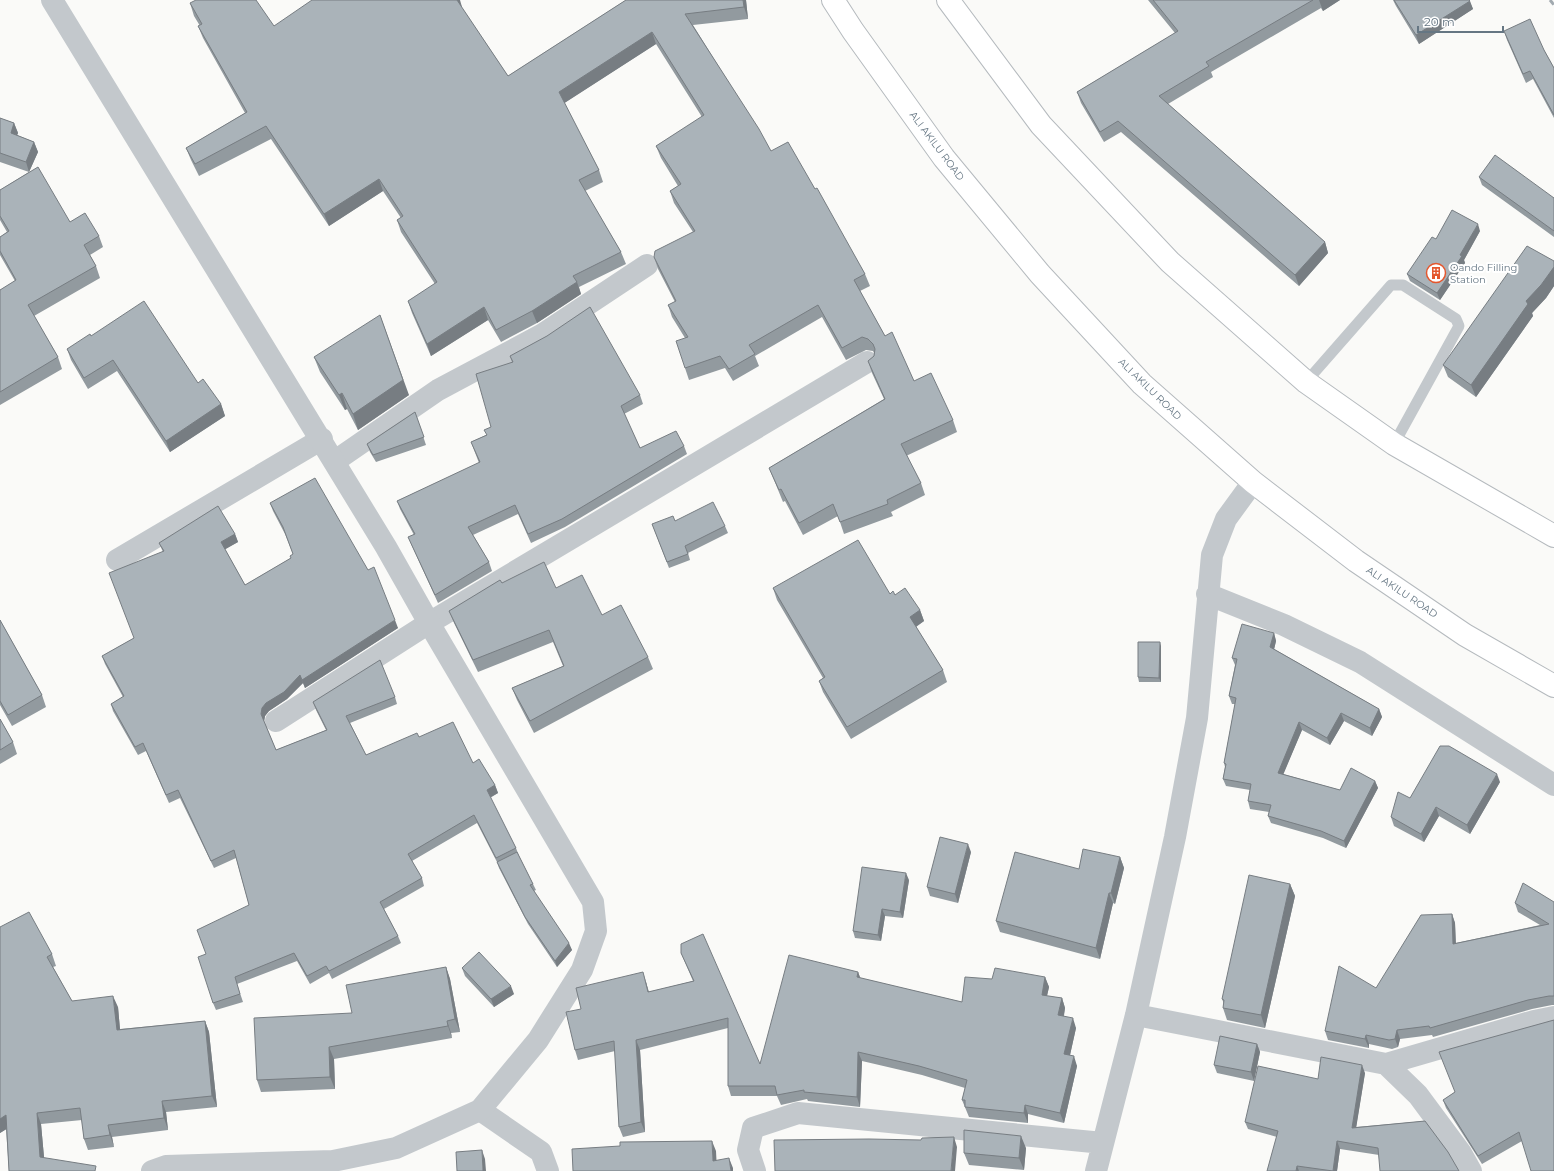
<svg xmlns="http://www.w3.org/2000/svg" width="1554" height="1171" font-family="Montserrat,sans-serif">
<rect width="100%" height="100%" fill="#fafaf8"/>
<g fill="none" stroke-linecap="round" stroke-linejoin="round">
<defs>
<path id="primary" d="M833,0L853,31L944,158L1040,274L1142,384L1253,482L1356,561L1465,635L1554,686
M948,0L1041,125L1170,262L1306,382L1394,444L1554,536"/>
</defs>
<use href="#primary" stroke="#b5babe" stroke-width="24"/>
<path stroke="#c3c8cc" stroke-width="11" d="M1306,382L1391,285H1403L1456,319L1459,326L1394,444"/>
<path stroke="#c3c8cc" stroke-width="22" d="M335,461L438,390L543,334L647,265
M117,560L322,439
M1207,594L1284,625L1360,662L1554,785
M276,721L429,623L867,362
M1136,1015L1386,1064L1418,1095L1461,1153L1471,1171
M1386,1064L1534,1021L1554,1017
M480,1110L541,1152L548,1171
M755,1171L748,1150L753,1128L798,1113L1103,1143
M1096,1171L1136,1015L1175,837L1197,718L1212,555L1226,519L1253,482"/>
<path stroke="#c3c8cc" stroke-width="22" d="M52,0L386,547L429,623L593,902L596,931L582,970L538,1040L480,1110L396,1148L333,1161L166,1166L152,1171"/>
<use href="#primary" stroke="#fff" stroke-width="22"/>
<path stroke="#a2aab0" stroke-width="3" stroke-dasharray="6 3" stroke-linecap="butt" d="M1550,0L1554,5"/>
</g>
<path fill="#929a9f" d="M626,0H746L748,19L693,25L771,151L815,189L865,274L870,286L860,291L885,336L914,381L953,420L957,432L906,456L921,483L925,495L891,512L893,516L844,534L838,516L803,535L785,501L783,502L774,480L769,468L884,399L872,373L868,361L874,356V353L873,351L866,350L846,360L822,317L755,356L759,366L733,381L725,368L689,380L685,368V338L672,317L668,305L675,302L658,269L654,257L693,232L674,203L670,191L678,186L661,158L656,146L702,117L656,44L564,103L599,170L603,182L585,191L621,252L626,264L579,287L581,294L537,323L501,342L488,320L431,356L412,313L408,301L435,284L401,232L397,220L401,218L383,191L329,226L271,139L199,176L191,160L186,148L245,113L203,38L198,26H200L194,16L190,3L274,26L462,7V8L508,76Z
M1148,0H1340L1323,11L1321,8L1211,72L1213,77L1168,104L1325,242L1328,253L1299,286L1121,132L1104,142L1081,103L1077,92L1175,33Z
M1393,0H1469L1473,9L1419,44L1396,6Z
M1504,31L1544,50L1554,68V118L1533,79L1526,83L1507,40Z
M0,118L14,123L18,133L17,135L34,142L38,152L29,172L70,222L99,236L103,247L90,255L96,266L100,278L34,316L58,357L62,369L0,405V290L15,281L0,255V237L7,232L0,220V190L29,172L0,162Z
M1479,177L1554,198V237L1482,185Z
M1480,231L1464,260L1465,263L1440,300L1410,281L1407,274L1436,239Z
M1554,261V286L1546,298L1532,313L1533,316L1476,397L1448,377L1443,365Z
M91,336L198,383L221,404L225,416L170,452L117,371L88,389L71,360L67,349Z
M510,356L640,395L643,404L624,414L640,448L684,446L687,454L565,527L531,543L518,514L473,535L489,562L492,571L438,603L412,546L408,537L414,535L400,509L397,501L479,463L471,442L486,435L491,427L512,362Z
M314,357L409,395L358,430L347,409L345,410L320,372Z
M415,412L426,445L376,462L370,452L367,444Z
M270,503L398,628L305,688L303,683L287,699L269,711L265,716L264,721L276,750L326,730L316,710L313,702L395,697L397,704L350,723L366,755L419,737L473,763L495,785L498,793L490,798L516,848L519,856L536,890L534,891L572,950L557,967L528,924L499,868L497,862L477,823L412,861L422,878L424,886L384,909L398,936L401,943L332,979L329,973L310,984L297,961L237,984L243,1002L216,1010L213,1003L206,954L249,905L236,858L214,868L180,798L169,803L146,751L138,755L113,711L111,704L123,697L105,664L102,656L134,638L163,552L159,543L235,534L238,542L225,549L245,585L291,558L293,554L285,534L273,511Z
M675,521L725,526L728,533L688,553L690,560L669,568L652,524Z
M502,583L556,588L602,615L648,657L653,669L534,733L517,700L512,688L563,666L553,642L478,672L454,623L449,611Z
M773,588L895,595L920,610L924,621L916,627L943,670L947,682L851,739L823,692L819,681L823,678L777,600Z
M0,620L42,695L46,707L12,726L0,705Z
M1274,633L1276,641L1274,649L1379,709L1382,717L1372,736L1344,721L1330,745L1302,730L1283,774L1340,790L1375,781L1378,788L1346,848L1323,838L1271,823L1268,816L1269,812L1250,809L1248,801L1250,790L1226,786L1223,779L1225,767L1224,763L1235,704H1232L1229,696L1235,665L1232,658Z
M1161,646V682H1139L1138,677Z
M0,719L13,742L17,754L0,764Z
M1500,782L1470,834L1439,816L1424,842L1394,826L1391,817L1410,798Z
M971,852L958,903L930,896L927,887Z
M1120,857L1124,868L1115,904L1113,903L1100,959L1000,932L996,921L1079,869Z
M909,880L903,918L885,916L881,941L855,938L853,931Z
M1290,884L1295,896L1265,1028L1227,1020L1223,1008L1224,1004L1222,999Z
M1554,902V1005H1552L1532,1009L1433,1037L1432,1035L1400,1039L1398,1047L1392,1049L1369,1044V1048L1328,1040L1325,1031L1376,988L1452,914L1455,923L1456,943L1540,925L1518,912L1515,903Z
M0,927L52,954L56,966L53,967L72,1001L118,1007L120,1029L205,1021L209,1032L217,1107L166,1112L168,1130L112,1137L114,1147L88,1150L84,1139L82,1120L41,1124L44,1157L9,1171L6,1129L0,1133Z
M681,944L760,1064L858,972L860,978L962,1002L992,979L1045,977L1049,987L1047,996L1062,998L1065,1008L1064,1016L1076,1028L1070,1055L1077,1066L1064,1123L1028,1114V1123L969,1117L962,1100L965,1088L922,1075L862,1061L860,1107L808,1101L807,1099L781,1105L777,1096H731L728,1086V1028L640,1050L645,1132L623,1137L619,1127L615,1051L578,1060L575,1050L581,1009L646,982L649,992L693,981L681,953Z
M446,967L450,979L460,1032L451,1033L452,1038L334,1059L335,1089L261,1092L257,1080L352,1013Z
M462,968L514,994L494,1007L465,976Z
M1554,1020L1522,1141L1482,1164L1446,1108L1443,1100L1455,1092Z
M1257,1044L1260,1052L1254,1081L1217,1073L1214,1065Z
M1365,1073L1356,1127L1425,1121L1379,1155L1340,1149L1337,1171H1267L1277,1137L1248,1129L1245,1122L1318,1079Z
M1026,1148L1024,1170L969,1165L964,1153Z"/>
<path fill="#777d82" d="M456,0H460L462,7L459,10Z
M743,0H746L748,19L744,7Z
M1319,0H1340L1323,11Z
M1470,1L1473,9L1419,44L1416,35Z
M652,32L656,44L563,104L559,92Z
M14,123L18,133L14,143L11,133Z
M34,142L38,152L29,172L26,162Z
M379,179L383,191L329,226L324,214Z
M1478,224L1480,231L1464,260L1465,263L1440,300L1437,293L1460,255Z
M1325,242L1328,253L1299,286L1295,275Z
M1554,267V286L1546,298L1532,313L1533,316L1476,397L1471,385L1526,301Z
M577,282L581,294L537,323L532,311Z
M484,307L488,320L431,356L427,344Z
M380,315L409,395L358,430L353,414Z
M342,393L347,409L345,410L339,395Z
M221,404L225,416L170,452L166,441Z
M235,534L238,542L224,550L221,542Z
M920,610L924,621L914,628L910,617Z
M395,620L398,628L305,688L302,680Z
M1274,633L1276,641L1273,654L1270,647Z
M1160,642L1161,646V682L1159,678Z
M300,675L303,683L287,699L269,711L265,716L264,722L261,714L262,708L266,703Z
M1379,709L1382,717L1372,736L1370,728Z
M1341,713L1344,721L1330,745L1327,738Z
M1299,722L1302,730L1281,780L1278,773Z
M1497,774L1500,782L1470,834L1467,825Z
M1375,781L1378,788L1346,848L1344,841Z
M495,785L498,793L489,798L487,790Z
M1436,807L1439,816L1424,842L1421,834Z
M968,844L971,852L958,903L955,894Z
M1120,857L1124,868L1115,904L1111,893Z
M906,873L909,880L903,918L900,912Z
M1290,884L1295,896L1265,1028L1261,1015Z
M1109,893L1113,903L1100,959L1096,948Z
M882,909L885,916L881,941L878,935Z
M1452,914L1455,923L1456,952L1453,944Z
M569,943L572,950L557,967L555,961Z
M446,967L450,979L460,1032L455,1019Z
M643,972L646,982L651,1002L648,992Z
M858,972L862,982L857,977Z
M1045,977L1049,987L1045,1004L1042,995Z
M511,986L514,994L494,1007L491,999Z
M113,996L118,1007L121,1041L117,1030Z
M1062,998L1065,1008L1062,1025L1058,1015Z
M1073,1018L1076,1028L1068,1064L1064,1054Z
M205,1021L209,1032L217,1107L212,1096Z
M447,1021L451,1033L452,1038L448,1026Z
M1397,1030L1400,1039L1398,1047L1395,1039Z
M1366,1035L1369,1044V1048L1365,1039Z
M636,1040L640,1050L645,1132L641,1122Z
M1257,1044L1260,1052L1254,1081L1251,1072Z
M329,1047L334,1059L335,1089L330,1077Z
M858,1052L862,1061L860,1107L857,1097Z
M1074,1056L1077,1066L1064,1123L1060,1113Z
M1362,1065L1365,1073L1355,1135L1352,1128Z
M162,1101L166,1112L168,1130L164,1118Z
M1025,1105L1028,1114V1123L1024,1113Z
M37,1113L41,1124L45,1168L40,1157Z
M6,1115L10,1127L0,1133V1119Z
M108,1125L112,1137L114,1147L110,1135Z
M1021,1136L1026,1148L1024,1170L1019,1158Z
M954,1137L957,1147L955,1171H951Z
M712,1141L716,1151L717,1171L713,1161Z
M1337,1141L1340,1149L1337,1171H1333Z
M482,1150L485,1159L486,1171H483Z
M729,1158L733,1168V1171H731Z
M1297,1166L1299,1171H1296Z"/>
<path fill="#aab3b9" stroke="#777d82" d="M196,0H256L274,26L312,0H457L508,76L626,0H743L744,7L685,14L759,129L771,151L788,142L815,189L817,188L865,274L854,280L885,336L892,332L914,381L931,373L953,420L901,444L921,483L887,500L888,504L840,522L833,504L799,523L781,489L779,490L769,468L885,399L868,361L874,356L875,349L873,344L868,339L862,337L842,348L818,305L749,345L755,354L729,369L720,356L685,368L676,341L688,337L668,305L676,301L654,257L655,251L695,231L670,191L681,184L656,146L704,115L652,32L559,92L599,170L579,180L621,252L573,276L577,282L532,311L496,330L484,307L427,344L408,301L437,282L397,220L403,216L379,179L324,214L266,126L195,164L186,148L247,112L198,26L202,24L190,3Z
M1153,0H1313L1206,62L1209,66L1159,96L1325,242L1295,275L1118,121L1100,132L1077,92L1178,31Z
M1394,0H1469L1470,1L1416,35Z
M1530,19L1544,50L1554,68V115L1530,71L1523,74L1504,31Z
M0,118L14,123L11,133L34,142L26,162L0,153Z
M1495,155L1554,198V231L1479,177Z
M38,167L70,222L85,213L99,236L84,245L96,266L28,305L58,357L0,392V290L16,280L0,251V237L9,231L0,216V190Z
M1452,210L1478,224L1460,255L1462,256L1437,293L1407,274L1432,237L1436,239Z
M1527,246L1554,261V267L1541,285L1526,301L1528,304L1471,385L1443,365Z
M144,301L198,383L203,379L221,404L166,441L113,360L84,378L67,349L90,334L91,336Z
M590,307L640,395L621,406L640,448L676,431L684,446L562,519L528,534L515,505L468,527L489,562L435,595L408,537L415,534L397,501L480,462L471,442L487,435L484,430L491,427L476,374L513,362L510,356L547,336Z
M380,315L403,380L353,414L342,393L339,395L314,357Z
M415,412L424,437L373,455L367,444Z
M315,478L368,570L374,567L395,620L302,680L300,675L284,692L266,703L262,708L261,714L276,750L327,730L313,702L380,660L395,697L346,716L366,755L417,733L419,737L453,722L473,763L479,759L495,785L487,790L516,848L496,858L474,815L408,854L422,878L380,902L398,936L329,971L326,966L307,976L294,953L235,977L240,994L213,1003L198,957L206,954L197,930L249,905L234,850L211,861L178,790L166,795L143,743L135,747L111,704L124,696L102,656L134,638L109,573L164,551L159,543L218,506L235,534L221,542L245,585L291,558L290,556L293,554L283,527L270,503Z
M713,502L725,526L685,546L688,554L667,562L652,524L673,516L675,521Z
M858,540L890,594L893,591L895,595L905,588L920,610L910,617L943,670L847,727L819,681L825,677L773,588Z
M544,562L556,588L582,575L602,615L621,605L648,657L530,721L512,688L564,666L549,630L473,660L449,611L500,580L502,583Z
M0,620L42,695L8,715L0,701Z
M1242,624L1274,633L1270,647L1379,709L1370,728L1341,713L1327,738L1299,722L1278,773L1340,790L1351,768L1375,781L1344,841L1321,831L1268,816L1271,805L1248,801L1251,784L1223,779L1226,764L1224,763L1236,698L1229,696L1237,659L1232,658Z
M1138,642H1160L1159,678L1138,677Z
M0,719L13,742L0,750Z
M1440,746H1449L1497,774L1467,825L1436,807L1421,834L1391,817L1398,792L1410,798Z
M940,837L968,844L955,894L927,887Z
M1083,849L1120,857L1111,893H1109L1096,948L996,921L1015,852L1079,869Z
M517,852L533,884L530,885L569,943L555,961L525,917L497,862Z
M862,867L906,873L900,912L882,909L878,935L853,931Z
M1249,875L1290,884L1261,1015L1223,1008L1224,1000L1222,999Z
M1523,883L1554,902V996H1549L1528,1000L1430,1028L1429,1026L1397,1030L1395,1039L1389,1040L1366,1035L1365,1039L1325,1031L1339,966L1376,988L1421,915L1452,914L1453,944L1549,924L1515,903Z
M29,912L52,954L47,957L72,1001L113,996L117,1030L205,1021L212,1096L162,1101L164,1118L108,1125L110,1135L84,1139L80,1108L37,1113L40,1157L96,1166L95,1171H9L6,1115L0,1119V927Z
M703,934L760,1064L789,955L858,972L857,977L962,1002L965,977L992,979L995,968L1045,977L1042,995L1062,998L1058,1015L1073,1018L1064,1054L1074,1056L1060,1113L1025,1105L1024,1113L965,1107V1100H962L967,1080L919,1066L858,1052L857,1097L804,1092V1090L777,1095L775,1086H728V1018L636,1040L641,1122L619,1127L614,1041L575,1050L566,1012L581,1009L576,988L643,972L648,992L694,981L681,953V944Z
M479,952L511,986L491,999L462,968Z
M446,967L455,1019L447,1021L448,1026L329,1047L330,1077L257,1080L254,1018L352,1013L346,985Z
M1554,1020V1171H1531L1519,1132L1478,1156L1443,1100L1455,1092L1439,1052Z
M1220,1036L1257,1044L1251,1072L1214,1065Z
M1321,1057L1362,1065L1352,1128L1425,1121L1448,1152L1459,1171H1380L1378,1148L1337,1141L1333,1171L1297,1166L1296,1171H1267L1278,1131L1245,1122L1258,1066L1318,1079Z
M964,1130L1021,1136L1019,1158L964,1153Z
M954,1137L951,1171H775L774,1140L869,1139L921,1140L922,1138Z
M712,1141L713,1161L729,1158L731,1171H573L572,1149L620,1146V1142Z
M482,1150L483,1171H457L456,1152Z"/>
<defs>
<symbol id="building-ring" viewBox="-11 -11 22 22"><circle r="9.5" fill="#fff" stroke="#e4572e" stroke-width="1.5"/><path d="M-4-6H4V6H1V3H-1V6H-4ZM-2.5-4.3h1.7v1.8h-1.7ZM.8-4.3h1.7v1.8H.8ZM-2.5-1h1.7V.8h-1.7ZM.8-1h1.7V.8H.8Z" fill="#e4572e"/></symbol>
</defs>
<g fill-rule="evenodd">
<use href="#building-ring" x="1425" y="262" width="22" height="22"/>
</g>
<g text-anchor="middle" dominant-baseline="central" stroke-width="4" stroke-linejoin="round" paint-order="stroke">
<g font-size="10" fill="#657683" stroke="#fff">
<text transform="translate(937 146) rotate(53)">ALI AKILU ROAD</text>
<text transform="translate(1150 389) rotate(44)">ALI AKILU ROAD</text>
<text transform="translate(1402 592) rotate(34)">ALI AKILU ROAD</text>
</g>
<g font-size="10" fill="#657683" stroke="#fff" text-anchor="start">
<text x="1450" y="267">Oando Filling<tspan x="1450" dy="12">Station</tspan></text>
</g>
</g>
<path d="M1418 26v6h85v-6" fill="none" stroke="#657683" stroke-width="2"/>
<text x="1424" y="26" font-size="12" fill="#657683" stroke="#ffffff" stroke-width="3" paint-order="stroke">20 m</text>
</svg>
